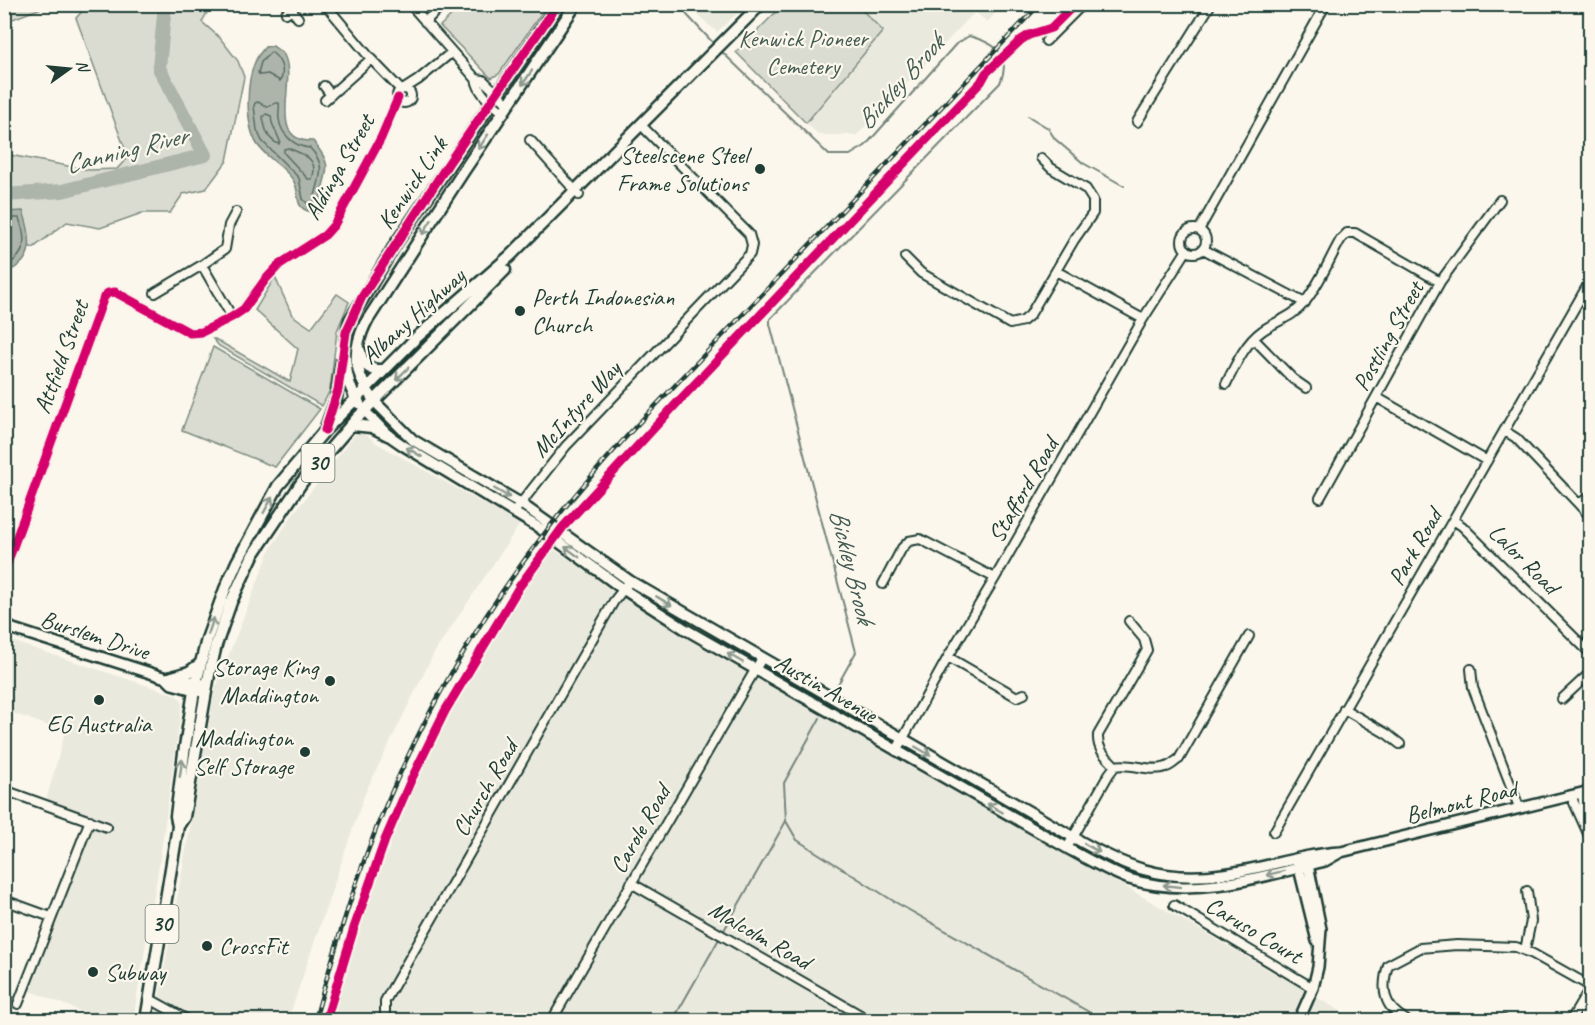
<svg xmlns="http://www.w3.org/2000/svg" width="1595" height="1025" font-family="Caveat,sans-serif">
<rect width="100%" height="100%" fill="#fbf7ec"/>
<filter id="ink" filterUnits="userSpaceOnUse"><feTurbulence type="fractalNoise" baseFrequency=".0167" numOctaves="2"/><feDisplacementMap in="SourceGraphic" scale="12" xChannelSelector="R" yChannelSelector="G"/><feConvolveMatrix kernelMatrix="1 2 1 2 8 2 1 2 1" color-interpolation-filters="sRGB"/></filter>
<g filter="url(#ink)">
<path fill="#eae9de" d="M689,5H746L717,32L691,9Z
M857,5H1004L987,22L975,12L857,135H819L806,123L883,31Z
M356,433H364L378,444L520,524L434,653L365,793L288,1020H155L215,690L270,550L291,517Z
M553,549L645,609L1356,1020H332L384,852L418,770L488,641Z
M5,639L173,694L181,699L182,704L159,865L133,1020H102L21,987L83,821L44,808L65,732L5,710Z"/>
<path fill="#dbdcd1" stroke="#7d8c82" stroke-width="1.5" d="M5,4H49V5L5,22Z
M88,5H211L202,22L220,38L238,61L244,77L227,161L206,189L183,194L170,213H142L100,228L67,222L33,248L5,234L4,154L89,170L117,169L128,157L76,18Z
M462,5L463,4L547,5L499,74L491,78L440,26Z
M783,5H857L883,31L806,123L736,52Z
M275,277L292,315L311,328L337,294L349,302L337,331L330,390L322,406L219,346L213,339H215L290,382L298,349L255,310Z
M213,347L320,409L275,467L182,430Z"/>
<path fill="#adb4aa" stroke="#74847b" stroke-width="1.5" d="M273,46C277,49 282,52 284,55C298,81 265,142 313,141C333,166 327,168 321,194C320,202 321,205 318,213C289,210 303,195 293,180C284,166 266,158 257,144C245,124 246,83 255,62C257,56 262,51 265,47Z
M23,211C32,237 36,263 5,272V212Z"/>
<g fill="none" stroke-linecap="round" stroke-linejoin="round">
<path stroke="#586d63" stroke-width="1.5" d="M271,52C280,58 286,71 280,81L268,74L260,75L258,73L261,62Z
M258,102L267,107L276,103H279C280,108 278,114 279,119C281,135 295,147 310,148C325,164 321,173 316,192C314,197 315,201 314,206L309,205L303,199L299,178L262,141L257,130L254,106L255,103Z
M266,114L271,116L272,123L280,141L279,144C267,140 265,128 263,117Z
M288,148C302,154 320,158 312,179H308L284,153V149Z
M4,218H19C27,239 27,257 4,266"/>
<path stroke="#74847b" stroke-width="2" d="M682,4L687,15L716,46
M720,50L829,155H850L865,146L956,44L969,36C995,43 1012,54 1000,83L770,319V324L856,652L837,686
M1028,116L1048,128L1055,139L1083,163L1124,186
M820,718L784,783L786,821L797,840L895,902L1103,1020
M673,1020L786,821"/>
<path stroke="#adb4aa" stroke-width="14" d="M4,195L62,191L205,155L159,68L165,4"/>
<defs>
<path id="minor" d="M325,4L371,59L401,90
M410,4L476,79C479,95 492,103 504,113
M1316,4L1323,10
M291,9L298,18
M286,13L298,4
M425,22L443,4
M1046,41L1083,4
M476,79L483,80L509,105
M324,86L331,95
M404,89L418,80L452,52
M397 96a7 7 0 1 1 14 0a7 7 0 1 1-14 0Z
M325,100L371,59
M1137,122L1211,4
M530,140L579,195
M1182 241a12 12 0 1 1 24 0a12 12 0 1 1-24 0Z
M1199,230L1326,4
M1203,249L1305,303
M905,257L921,273L1010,324L1023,321L1030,315L1074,240L1093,213V200L1086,189L1051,168L1041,158
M202,265L232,317
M1056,271L1143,319
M155,293L202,265L225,249L229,225L236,212
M1254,339L1293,379L1306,388
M1226,384C1235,366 1245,343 1262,331C1276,321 1293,317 1304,303C1318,287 1330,258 1341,239L1347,233H1355L1440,282
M1376,397L1487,461
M1505,431L1516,438L1590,516
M1320,498L1440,282L1500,200
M1579,504L1590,496
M514,512L566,446L750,254L752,245L749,234L641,125
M1453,520L1462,526L1590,653
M4,572L104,297L108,293L115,292L190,333L202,332L232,317L244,309L265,280L280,264L325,235L334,225L381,138L398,98
M883,584L902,548L909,541L920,539L995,578
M948,657L1017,697L1024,694
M1471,669L1473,688L1519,807
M1562,699L1590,673
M1344,709L1387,734L1400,744
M896,751L948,657L995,578L1143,319L1187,250
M1115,766C1132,762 1150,773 1166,767C1171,766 1175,761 1179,759L1249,636
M4,790L107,827
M1582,793L1586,824
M1571,796L1590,838
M1274,832L1590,281
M1067,848L1109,774L1115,766C1106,756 1097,750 1098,735L1147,650L1144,639L1129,621
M631,883L869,1020
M4,900L51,917
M1174,905L1313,988
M1525,950L1531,921L1527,891
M150,999L188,1020
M18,1004L90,820
M385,1020V1001L614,601L630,581
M552,1020L762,658
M1406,1020C1383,1007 1381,989 1388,965L1420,948L1457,945L1516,947L1533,954L1590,986
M1490,1020H1504
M1571,1020L1590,988"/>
<path id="major" d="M375,402L413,440L520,503L630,581L1073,837C1123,866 1163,883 1223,874C1263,869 1301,854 1341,852L1590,791
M365,411L388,435L404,446L541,529L623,589L685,629L1067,848C1087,859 1108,871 1129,879C1194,899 1262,877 1325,861L1339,853
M4,623L13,629L166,678L172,677L207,685
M166,678L172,684L205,693
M1298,864L1317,941
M1299,1020L1313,988L1318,967L1321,929L1307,860"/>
<path id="highway" d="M360,351C362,365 370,371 384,370
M375,402C355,375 351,354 365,324L463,172L576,4
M359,403C343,381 342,345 350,320L395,245L558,4
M352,425L372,427L388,435
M326,427L336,399L342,361
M172,677L189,672L200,664
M178,826L184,817L209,675L216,645L231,602L253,555L302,482L357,418L505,270
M146,1020L178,826L176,816L184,753L194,691L207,639L225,589L237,562L278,486L325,430L416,338L510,256L761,4"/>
</defs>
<use href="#minor" stroke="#1f3d34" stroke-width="12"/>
<use href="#major" stroke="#1f3d34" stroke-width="14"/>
<use href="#highway" stroke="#1f3d34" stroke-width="15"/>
<use href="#minor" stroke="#fbf7ec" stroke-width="8"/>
<use href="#major" stroke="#fbf7ec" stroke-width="9"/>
<use href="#highway" stroke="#fbf7ec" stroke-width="10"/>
<defs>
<path id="rail" d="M315,1020C335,948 356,875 386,805C428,706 484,610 551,525C578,490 607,458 637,425L1040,4"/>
</defs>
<use href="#rail" stroke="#1f3d34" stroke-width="4.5"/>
<use href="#rail" stroke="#fbf7ec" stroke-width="2" stroke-dasharray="7" stroke-linecap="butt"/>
<defs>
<path id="cycleway" d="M325,430L338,390L346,332L362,297L448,164L558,4
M4,572L104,297L108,293L115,292L190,333L202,332L232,317L244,309L265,280L280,264L325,235L334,225L381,138L398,98
M326,1020L354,928L385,840L411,780L445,711L519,587L563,527L677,403L981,82L986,73L1021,40L1029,35L1051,28L1075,4"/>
</defs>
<use href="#cycleway" stroke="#fbf7ec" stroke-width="13"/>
<use href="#cycleway" stroke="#d6006c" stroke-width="9"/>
</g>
<defs><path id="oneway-shaft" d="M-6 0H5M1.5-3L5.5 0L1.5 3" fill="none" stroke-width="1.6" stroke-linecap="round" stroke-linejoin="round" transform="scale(1.5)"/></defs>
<g stroke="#8d9a90">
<use href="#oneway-shaft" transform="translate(527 78) rotate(124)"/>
<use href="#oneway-shaft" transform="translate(483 142) rotate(124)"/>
<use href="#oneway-shaft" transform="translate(427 227) rotate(123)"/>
<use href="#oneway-shaft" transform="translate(402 374) rotate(135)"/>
<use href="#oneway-shaft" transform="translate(414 452) rotate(-149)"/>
<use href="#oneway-shaft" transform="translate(502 493) rotate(30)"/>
<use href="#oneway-shaft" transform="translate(268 505) rotate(-61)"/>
<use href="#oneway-shaft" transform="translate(572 552) rotate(-144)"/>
<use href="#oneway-shaft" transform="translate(664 601) rotate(31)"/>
<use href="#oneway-shaft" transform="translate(211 626) rotate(-71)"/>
<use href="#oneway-shaft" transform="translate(735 658) rotate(-150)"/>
<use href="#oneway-shaft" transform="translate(923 751) rotate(30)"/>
<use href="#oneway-shaft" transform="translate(181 768) rotate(-82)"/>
<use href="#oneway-shaft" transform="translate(995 808) rotate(-150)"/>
<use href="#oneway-shaft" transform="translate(1092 848) rotate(29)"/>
<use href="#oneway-shaft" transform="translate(1275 873) rotate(166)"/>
<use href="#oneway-shaft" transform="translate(1172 886) rotate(-174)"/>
</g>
</g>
<g fill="#1f3d34" stroke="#fbf7ec" stroke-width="2">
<circle cx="760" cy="169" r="6"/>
<circle cx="520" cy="311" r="6"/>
<circle cx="330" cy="681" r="6"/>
<circle cx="99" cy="700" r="6"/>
<circle cx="305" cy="752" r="6"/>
<circle cx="207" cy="946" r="6"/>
<circle cx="93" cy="972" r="6"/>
</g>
<g text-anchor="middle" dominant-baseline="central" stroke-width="4.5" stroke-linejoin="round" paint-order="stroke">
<g fill="#fbf7ec" stroke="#61756b" stroke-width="1.5">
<rect x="301.5" y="444" width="33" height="38" rx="4.5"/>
<rect x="145.5" y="905" width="33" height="38" rx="4.5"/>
</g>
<g font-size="22" font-weight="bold" fill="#1f3d34">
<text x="318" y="463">30</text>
<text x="162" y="924">30</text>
</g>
<g font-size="24" fill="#455d53" stroke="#fbf7ec">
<text x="803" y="38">Kenwick Pioneer<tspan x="803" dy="28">Cemetery</tspan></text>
</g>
<g font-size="24" fill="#1f3d34" stroke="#fbf7ec" text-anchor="end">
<text x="748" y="155">Steelscene Steel<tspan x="748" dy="28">Frame Solutions</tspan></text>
<text x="532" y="297" text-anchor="start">Perth Indonesian<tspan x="532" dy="28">Church</tspan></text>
<text x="318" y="667">Storage King<tspan x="318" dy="28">Maddington</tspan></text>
<text x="99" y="724" text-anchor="middle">EG Australia</text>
<text x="293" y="738">Maddington<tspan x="293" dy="28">Self Storage</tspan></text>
<text x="219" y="946" text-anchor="start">CrossFit</text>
<text x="105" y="972" text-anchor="start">Subway</text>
</g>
<g font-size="24" fill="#1f3d34" stroke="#fbf7ec">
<text transform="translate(339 167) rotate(-60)">Aldinga Street</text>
<text transform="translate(412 183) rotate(-56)">Kenwick Link</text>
<text transform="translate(413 316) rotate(-42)">Albany Highway</text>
<text transform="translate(1388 336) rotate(-61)">Postling Street</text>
<text transform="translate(61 357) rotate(-70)">Attfield Street</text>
<text transform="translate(576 409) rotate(-48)">McIntyre Way</text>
<text transform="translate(1023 490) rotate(-60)">Stafford Road</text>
<text transform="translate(1415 547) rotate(-60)">Park Road</text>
<text transform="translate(1524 559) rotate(45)">Lalor Road</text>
<text transform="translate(95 635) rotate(18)">Burslem Drive</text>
<text transform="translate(826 688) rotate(30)">Austin Avenue</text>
<text transform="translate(485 788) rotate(-60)">Church Road</text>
<text transform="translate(1461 802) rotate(-14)">Belmont Road</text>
<text transform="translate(640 829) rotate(-60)">Carole Road</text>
<text transform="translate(1254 930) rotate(31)">Caruso Court</text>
<text transform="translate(760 935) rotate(30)">Malcolm Road</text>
</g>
<g font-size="26" font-style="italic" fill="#425b52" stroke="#fbf7ec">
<text transform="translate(900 82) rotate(-48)">Bickley Brook</text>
<text transform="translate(126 150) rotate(-14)">Canning River</text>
<text transform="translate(852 566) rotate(76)">Bickley Brook</text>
</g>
</g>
<rect width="1595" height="1025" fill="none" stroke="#fbf7ec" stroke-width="24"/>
<rect x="12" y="12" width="1571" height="1001" fill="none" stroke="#1f3d34" stroke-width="2" filter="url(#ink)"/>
<g transform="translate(69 69) rotate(75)" stroke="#fbf7ec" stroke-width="4.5" paint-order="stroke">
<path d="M0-4.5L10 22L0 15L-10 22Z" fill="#1f3d34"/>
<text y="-9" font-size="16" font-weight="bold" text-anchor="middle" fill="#1f3d34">N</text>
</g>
</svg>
